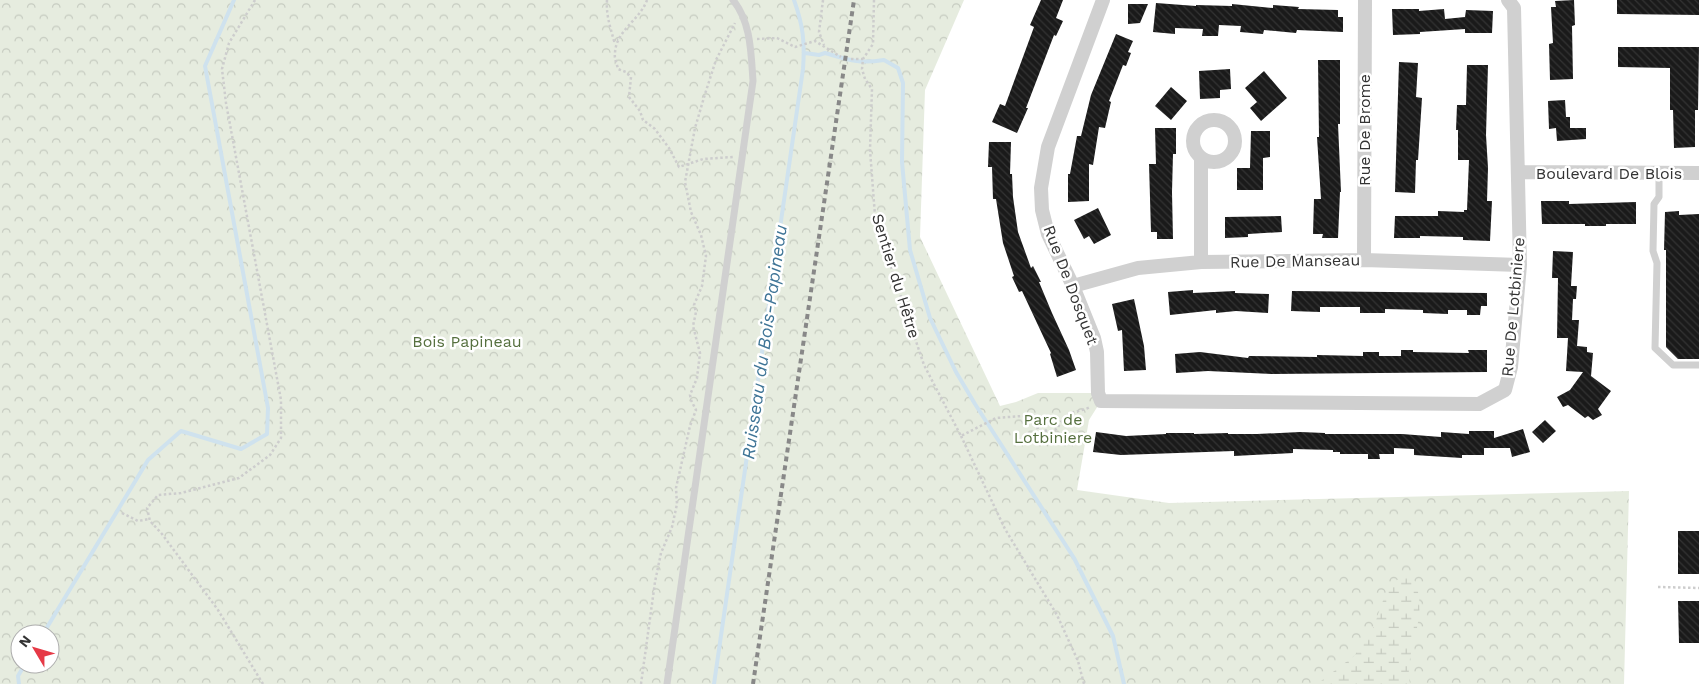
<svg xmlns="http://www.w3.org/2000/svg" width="1699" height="684" font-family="'Work Sans',sans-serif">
<defs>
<pattern id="forest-crowns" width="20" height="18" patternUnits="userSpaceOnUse" patternTransform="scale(1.25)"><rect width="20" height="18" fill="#e6ecdf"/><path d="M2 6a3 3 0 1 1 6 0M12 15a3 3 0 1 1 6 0" fill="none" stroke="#c6cbc0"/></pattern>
<pattern id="wetland-marsh" width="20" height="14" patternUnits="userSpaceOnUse" patternTransform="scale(1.25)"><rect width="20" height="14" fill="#e6ecdf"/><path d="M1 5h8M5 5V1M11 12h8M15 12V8" fill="none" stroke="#c6cbc0"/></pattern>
<pattern id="building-back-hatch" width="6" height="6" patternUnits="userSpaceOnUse" patternTransform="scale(1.25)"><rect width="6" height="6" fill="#1a1a1a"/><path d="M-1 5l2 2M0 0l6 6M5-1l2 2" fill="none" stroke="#333"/></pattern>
</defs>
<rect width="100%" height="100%" fill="#fff"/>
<path fill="url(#forest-crowns)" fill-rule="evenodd" d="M0,0H964L925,90L920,237L1000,406L1016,402L1038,393H1098L1101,401L1089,420L1077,490L1169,503L1629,491L1624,684H0ZM20,634H50V664H20Z"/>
<path fill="url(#wetland-marsh)" d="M1407,575L1413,577C1432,619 1403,647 1410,684H1320L1321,681L1354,656L1371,634L1389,584Z"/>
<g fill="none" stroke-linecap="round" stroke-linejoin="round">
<path stroke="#cfe2ee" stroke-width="4" d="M805,53L819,55L825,53C849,60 858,64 884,60L898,68L903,83L902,162L910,250L930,318L956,372L975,404L1074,558L1113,636L1124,684
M43,634L148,460L181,431L241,449L267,434L268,408L205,66L234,0
M19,684L18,676L25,664
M714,684L803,69C805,42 803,25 794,0"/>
</g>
<path fill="url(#building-back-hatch)" d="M1041,0H1063L1056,18L1063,21L1056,36L1054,35L1026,108H1028L1017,133L992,122L1000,104L1005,106L1034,27L1030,25Z
M1574,0L1575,25L1572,26L1573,79L1550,80L1549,44L1553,43L1551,7H1556L1555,1Z
M1617,0H1699V15L1617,14Z
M1156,3L1196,6V5L1232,6V4L1273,8V5L1299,7L1298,9L1338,10V17H1343V32L1297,30L1296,33L1264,30L1263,34L1240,32L1241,26L1219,25L1218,36H1202L1203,29L1175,28V34L1153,32Z
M1128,4H1148L1140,23L1128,24Z
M1392,9H1419V11L1444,9L1445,19L1465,17L1466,10L1493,11L1492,33H1465V29L1420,32V34L1393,35Z
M1116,34L1133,41L1128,52L1131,53L1126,66L1123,65L1109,101L1111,102L1105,128L1099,127L1093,165L1089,164V201L1068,202V174H1070L1077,136H1081L1091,95Z
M1618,47H1699L1698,110H1695V147L1674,148L1673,110H1670V68L1618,67Z
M1318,60H1340V124H1338L1341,192H1340L1338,238H1322L1323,234H1313L1314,199H1321L1317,137H1319Z
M1399,62L1418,63L1416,97L1422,98L1418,160H1416L1415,193L1395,192Z
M1467,65H1488L1486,135L1488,168L1487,201H1492L1490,241L1463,240V237L1420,236V238H1394L1395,216H1438V211L1464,212V210H1467L1469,160H1458V130H1456L1457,105H1466Z
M1230,69L1231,89L1220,90V98L1200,99L1199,71Z
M1264,71L1287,98L1261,121L1250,108L1257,102L1245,88Z
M1171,87L1187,101L1171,120L1155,106Z
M1565,100L1566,117H1570V128H1586V139L1557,141L1556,128L1549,129L1548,101Z
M1155,128H1176V154H1173L1172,192L1173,239H1157V232H1151L1149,164H1156Z
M1251,131H1270V157L1263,158V190H1237V168H1250Z
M989,142H1011L1010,174H1012L1013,197L1018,232L1031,268L1033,266L1041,282H1039L1052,313L1069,350L1076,370L1057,377L1050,354L1051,353L1022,291L1019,292L1012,277L1014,276L1003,243L996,199H993L992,167H988Z
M1541,201H1569V204L1636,202V224H1606V226H1585V224H1542Z
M1098,208L1111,235L1094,244L1089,236L1084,239L1074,220Z
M1679,211V215L1699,214V359H1678L1666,347V250H1664L1665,212Z
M1281,216L1282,232L1248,234V237L1225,238V217Z
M1553,251L1573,252L1571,286H1577L1576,299H1573L1572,320H1579L1577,346L1587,347V352L1593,353L1591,376L1611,391L1598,409L1602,415L1593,420L1588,416L1585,418L1568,405L1563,407L1557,397L1570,390L1583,372L1566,371L1568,338H1557L1558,278H1552Z
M1193,290V293L1235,291V293L1269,294L1268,313L1236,311L1216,313V310L1170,315L1168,292Z
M1292,291L1487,293V306H1481L1480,315H1467V310H1448V314L1423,313V310L1385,309V313H1360V307H1320V312L1291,311Z
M1134,299L1144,346L1146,370L1124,371L1122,330L1118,331L1112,304Z
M1401,350H1413V352L1469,353L1468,350H1487V372L1272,374L1208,371L1176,373L1175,354L1200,352L1248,358L1249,356L1317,357V355L1363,356V352H1379V356H1401Z
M1545,420L1556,431L1543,443L1532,432Z
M1523,429L1530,452L1512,457L1510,448H1484V455H1462V458L1414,455V449L1394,448V454H1379L1380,459H1368V454H1340V452H1333V450L1293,449V453L1234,456V451L1121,455L1093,452L1096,432L1126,436L1166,434V433H1194V434L1228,433V434H1257L1300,432L1325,433V434H1402L1441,437V432L1469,434V431H1494V438Z
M1678,531H1699V574H1678Z
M1678,601H1699V643H1679Z"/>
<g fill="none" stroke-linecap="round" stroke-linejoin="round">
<path stroke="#cdcdcd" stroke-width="2.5" stroke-dasharray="2.5 2.5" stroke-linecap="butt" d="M255,0L229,43L222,69L226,103L281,400V438L270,455L239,478L181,493L158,495L147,508L150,521L162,534L218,610L263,684
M607,0C606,15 610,26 614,41L618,39
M647,0C640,20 615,31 615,54C614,58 617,64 618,69L626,72L631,77L629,97L640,111L643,120L655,129L669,148L679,167L703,159L733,157
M823,0L819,32L824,45
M874,0L873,44L863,59L862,69L865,79L872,89L870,150L875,216L893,273L924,365L961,436L996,418L1022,416L1030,417L1036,422L1038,430C1065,433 1053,426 1068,415C1073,411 1083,411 1090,407
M757,39L777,38L795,47L815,41L841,57
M851,59H863
M961,436L1005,529L1057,615L1078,661L1084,684
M122,513L138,521L149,519
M1658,587L1699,588
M641,684L655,582L661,553L672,527L677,504L676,488L690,426L696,410L691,400L690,395L697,378L700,353L693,326L696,312L694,305L702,286L706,256L701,235L691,212L685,182L695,128L705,94L716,60L735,23"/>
<path stroke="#d0d0d0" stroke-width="7" d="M1659,173V197L1654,204L1653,251L1657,263L1655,348L1673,365H1699
M667,684L753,81C751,53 751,22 733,0"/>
<path stroke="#d0d0d0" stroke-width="14" d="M1103,0L1048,147L1041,188L1042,210L1048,234L1073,286L1094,338L1097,352L1098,393L1101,401L1479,404L1505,390L1511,367L1520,265L1514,8L1508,0
M1193 141a21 21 0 1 1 42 0a21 21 0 1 1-42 0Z
M1201,158V262
M1519,172L1699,173
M1364,260L1365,0
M1073,286L1138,268L1201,262L1364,260L1520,265"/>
<path stroke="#888" stroke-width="4" stroke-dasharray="5 4" stroke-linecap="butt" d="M753,684L854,0"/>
</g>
<g text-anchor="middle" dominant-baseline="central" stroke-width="5" stroke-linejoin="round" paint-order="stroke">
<g font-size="16" fill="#333" stroke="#fff">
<text transform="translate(1364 130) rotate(-90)">Rue De Brome</text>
<text x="1609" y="173">Boulevard De Blois</text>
<text transform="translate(1295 261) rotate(-1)">Rue De Manseau</text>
<text transform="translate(896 276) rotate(73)">Sentier du Hêtre</text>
<text transform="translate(1071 285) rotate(69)">Rue De Dosquet</text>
<text transform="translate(1513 307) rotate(-85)">Rue De Lotbiniere</text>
</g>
<g font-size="16" fill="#56703f" stroke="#fff">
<text x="467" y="341">Bois Papineau</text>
<text x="1053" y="419">Parc de<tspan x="1053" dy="18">Lotbiniere</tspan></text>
</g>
<g font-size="18" font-style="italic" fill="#3f7597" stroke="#fff">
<text transform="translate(764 342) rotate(-82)">Ruisseau du Bois-Papineau</text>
</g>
</g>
<g transform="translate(35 649) rotate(308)"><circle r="24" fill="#ffffff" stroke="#adadad"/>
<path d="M0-4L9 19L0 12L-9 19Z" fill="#e63946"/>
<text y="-8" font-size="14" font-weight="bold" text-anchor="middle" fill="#333333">N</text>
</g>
</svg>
